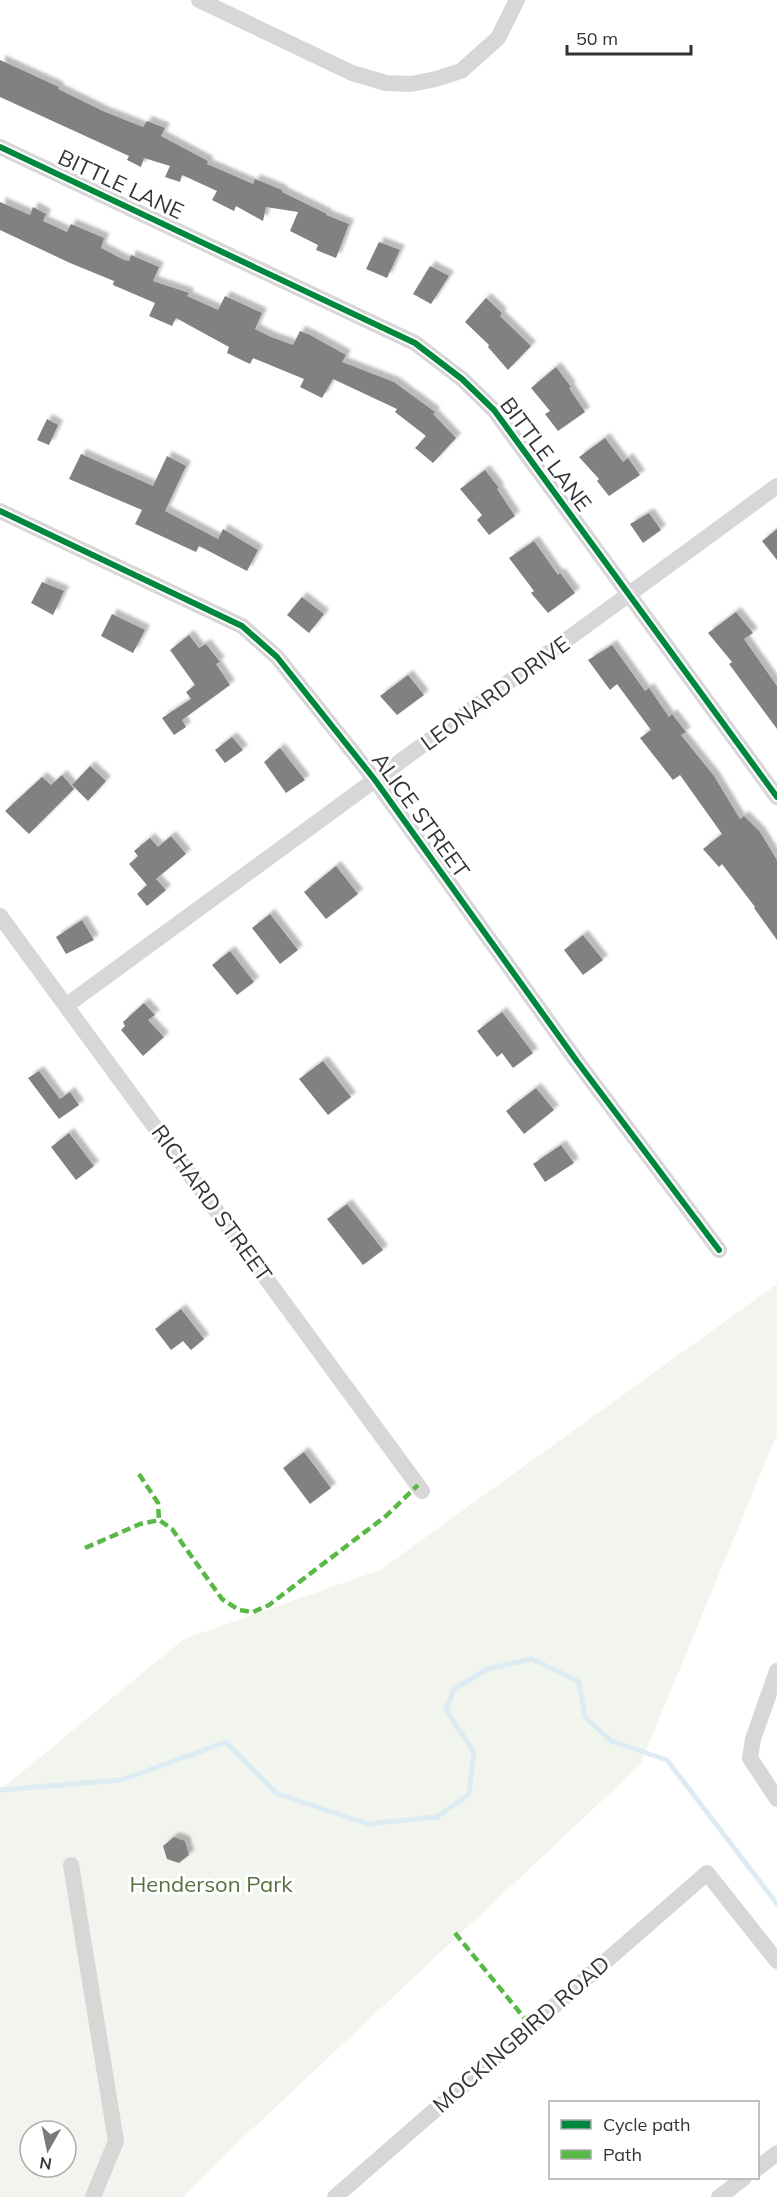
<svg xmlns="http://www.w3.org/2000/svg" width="777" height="2197" font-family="Mulish,sans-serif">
<defs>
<filter id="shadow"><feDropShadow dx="5" dy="-5" stdDeviation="1.5" flood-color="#0004"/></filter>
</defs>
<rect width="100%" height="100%" fill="#fff"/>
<path fill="#f1f5ed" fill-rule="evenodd" d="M777,1284V1434L640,1765L231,2149L183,2197H0V1790L184,1639L380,1570ZM30,2131H66V2167H30Z"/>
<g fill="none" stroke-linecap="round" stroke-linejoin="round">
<path stroke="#ddebf3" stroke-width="5" d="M0,1790L121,1780L226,1742L276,1793L367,1824L437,1817L469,1794L474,1752L446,1710L454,1689L487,1669L532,1659L579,1682L585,1717L611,1741L667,1760L777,1904"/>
</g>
<path fill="#818181" filter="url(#shadow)" d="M0,60L59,87L58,89L105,112L143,127L147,121L165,128L161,136L208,161L207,164L253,184L255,179L282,190V192L327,214L326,215L349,224L336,258L316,250L318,245L290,231L298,212L266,207L263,221L236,206L234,211L212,200L217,191L182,175L180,182L165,177L170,166L144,158L141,167L127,160L129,156L0,97Z
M0,202L30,215L33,207L46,214L43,221L67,232L71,224L104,238L101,248L124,260L129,261L131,255L159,267L153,281L189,293L187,296L218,310L225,296L262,313L255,329L271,337L293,345L300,331L310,335L346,355L342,362L394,382L435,412L433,414L456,438L433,463L415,448L426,436L395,412L397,409L333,379L322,398L300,387L304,379L253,358L250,364L227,353L229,347L176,318L172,326L149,316L155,303L113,285L114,281L70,263L0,230Z
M379,242L400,250L387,278L366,269Z
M430,266L449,276L431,304L413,294Z
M486,298L502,313L500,316L531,346L508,370L488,347L489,345L465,322Z
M556,367L571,387L569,388L585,412L558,431L545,414L550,411L531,388Z
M47,419L58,425L49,445L37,440Z
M605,438L623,462L628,458L640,475L609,496L597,481L599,479L579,457Z
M81,454L153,486L167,456L186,466L165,511L218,539L223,529L258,550L247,571L199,546L196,552L135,524L142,510L69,479Z
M485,470L499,488L497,489L515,516L489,535L477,520L482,515L460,489Z
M649,513L661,530L643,543L630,524Z
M777,529V560L762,541Z
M534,541L558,575L560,573L575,593L548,613L531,593L534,591L509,558Z
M42,582L64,591L53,615L31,603Z
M302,597L324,614L309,633L287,615Z
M736,612L753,633L744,639L777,686V729L729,664L732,662L708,633Z
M112,614L145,630L133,653L101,636Z
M189,635L199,648L206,644L220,662L216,664L230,685L182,720L186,727L174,735L162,718L191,699L186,692L195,685L170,650Z
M612,645L645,691L649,688L669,717L672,714L686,732L681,735L714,776L740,819L744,816L760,832L777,860V940L754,908L755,907L722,864L719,867L703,849L722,834L680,775L673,780L640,738L651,730L617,684L610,690L588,660Z
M408,675L424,695L397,715L380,696Z
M232,737L243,750L225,763L215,750Z
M280,748L305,780L286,793L264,762Z
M90,766L106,781L88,801L72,785Z
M62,775L74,789L29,834L5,811L42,777L51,785Z
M171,836L186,854L156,879L166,890L147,906L137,894L147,885L129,864L138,856L134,851L150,838L158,847Z
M336,866L358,894L326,919L304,892Z
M270,914L298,950L280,964L252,928Z
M82,920L94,940L66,954L56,937Z
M583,935L603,960L583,975L564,950Z
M230,951L254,982L237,995L212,965Z
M144,1003L155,1015L148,1020L164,1037L143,1056L121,1030L125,1026L123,1022Z
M502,1012L533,1053L513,1068L502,1053L497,1057L477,1031Z
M323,1061L351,1097L328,1115L299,1079Z
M39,1071L60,1099L70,1092L79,1105L59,1119L28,1078Z
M536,1088L554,1110L524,1134L506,1111Z
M69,1133L94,1166L76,1180L51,1147Z
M561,1145L574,1163L545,1182L533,1164Z
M347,1204L383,1250L363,1265L327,1219Z
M181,1309L204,1339L191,1350L183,1341L171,1350L155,1329Z
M304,1452L331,1488L310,1504L283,1468Z
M174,1837L185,1841L189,1855L179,1863L167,1859L163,1846Z"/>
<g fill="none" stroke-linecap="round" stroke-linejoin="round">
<path stroke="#d7d7d7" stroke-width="16" d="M199,0L352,73L386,83L411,84L436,79L461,71L498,38L517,0
M0,147L415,343L462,379L494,410L777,797
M0,511L242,626L277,657L375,780L576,1060L719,1250
M0,916L422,1491
M67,1005L777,486
M777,1671L753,1739L750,1758L777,1799
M71,1865L116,2141L93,2197
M758,2168L777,2153
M335,2197L707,1873L777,1961
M719,2197L744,2178"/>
<path stroke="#58b947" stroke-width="4.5" stroke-dasharray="9 4.5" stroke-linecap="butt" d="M139,1474L158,1503L159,1520
M85,1548L140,1524L159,1520L172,1529L222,1599L239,1610L253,1612L269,1605L386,1516L418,1485
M455,1933L530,2025"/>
<defs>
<path id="cycleway" d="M0,147L415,343L462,379L494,410L777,797
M0,511L242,626L277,657L375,780L576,1060L719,1250"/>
</defs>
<use href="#cycleway" stroke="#fff" stroke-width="10"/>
<use href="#cycleway" stroke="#00873e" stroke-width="6"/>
</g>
<g text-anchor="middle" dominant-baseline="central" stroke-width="6" stroke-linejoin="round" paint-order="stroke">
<g font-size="22" fill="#333" stroke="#fff">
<text transform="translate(121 184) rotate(25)">BITTLE LANE</text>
<text transform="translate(546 454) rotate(53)">BITTLE LANE</text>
<text transform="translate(495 693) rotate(-36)">LEONARD DRIVE</text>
<text transform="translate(421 815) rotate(54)">ALICE STREET</text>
<text transform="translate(212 1203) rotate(54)">RICHARD STREET</text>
<text transform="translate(521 2034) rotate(-41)">MOCKINGBIRD ROAD</text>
</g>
<g font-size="22" fill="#56703f" stroke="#fff">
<text x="211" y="1884">Henderson Park</text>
</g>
</g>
<rect x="549" y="2101" width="210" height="78" fill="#ffffff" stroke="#adadad" stroke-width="1.5"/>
<rect x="561" y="2120" width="30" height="9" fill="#00873e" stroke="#adadad" stroke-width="1.5"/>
<text x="603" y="2131" font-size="18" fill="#333333">Cycle path</text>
<rect x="561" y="2150" width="30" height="9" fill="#58b947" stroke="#adadad" stroke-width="1.5"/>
<text x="603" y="2161" font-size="18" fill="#333333">Path</text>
<g transform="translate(48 2149) rotate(189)"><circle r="28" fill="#ffffff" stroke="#adadad" stroke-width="1.5"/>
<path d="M0-4.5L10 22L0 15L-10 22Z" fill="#7a7a7a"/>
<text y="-9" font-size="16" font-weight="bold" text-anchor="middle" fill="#333333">N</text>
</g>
<path d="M567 45v9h124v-9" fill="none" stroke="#333333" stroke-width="3"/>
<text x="576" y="45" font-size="18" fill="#333333" stroke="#ffffff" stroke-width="4.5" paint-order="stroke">50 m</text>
</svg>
